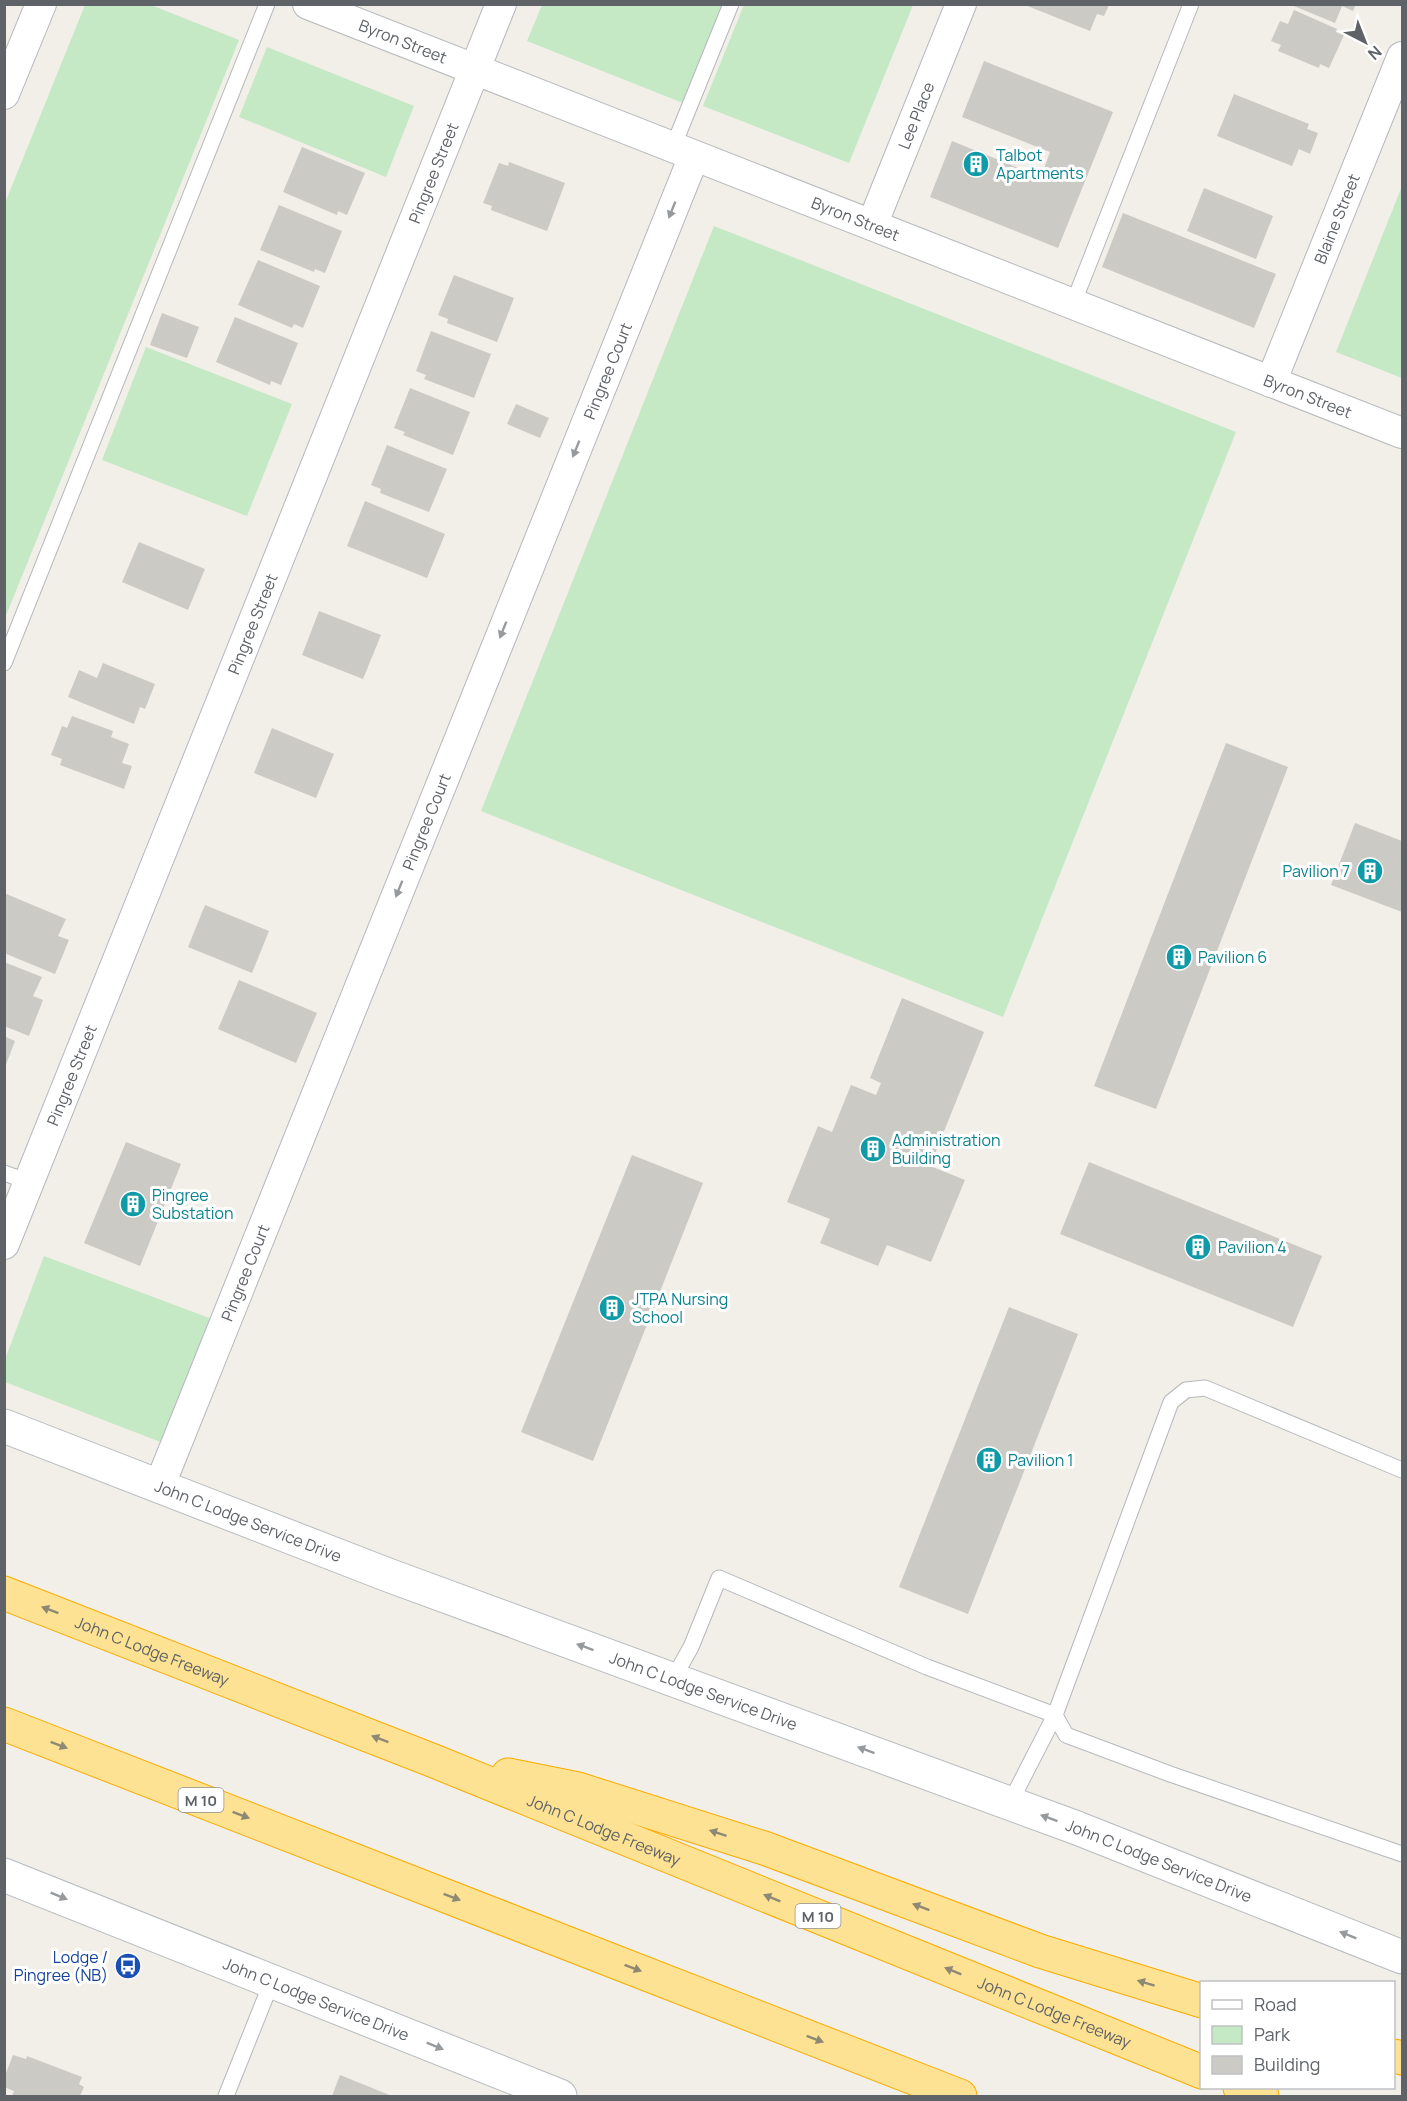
<svg xmlns="http://www.w3.org/2000/svg" width="1407" height="2101" font-family="Manrope,sans-serif">
<rect width="100%" height="100%" fill="#f1efe8"/>
<path fill="#c5e8c5" d="M85,5H151L239,40L5,618V203Z
M542,5H723L683,103L527,41Z
M744,5H913L849,163L703,106Z
M267,47L414,106L386,177L239,117Z
M1402,186V378L1336,352Z
M714,226L1236,432L1003,1017L481,811Z
M146,347L292,404L247,516L102,460Z
M44,1256L212,1319L163,1443L5,1382L4,1362Z"/>
<path fill="#cccac5" d="M1289,4H1356L1353,11L1342,6L1335,23Z
M1025,5H1109L1104,16L1097,14L1090,31Z
M1294,10L1337,29L1336,32L1344,35L1329,68L1320,64L1319,68L1278,51L1281,45L1271,41L1280,21L1288,24Z
M984,61L1113,112L1058,248L930,197L952,141L1041,177L1050,152L962,117Z
M1234,94L1309,124L1307,129L1318,133L1310,154L1299,149L1292,166L1217,136Z
M302,147L365,173L347,215L338,211L337,215L283,192Z
M509,162L565,183L547,231L491,210L492,206L483,203L499,163L508,166Z
M1204,188L1273,216L1256,259L1187,231Z
M279,205L342,231L325,273L315,269L314,272L260,250Z
M1123,213L1276,274L1254,328L1102,267Z
M258,260L320,286L303,328L294,324L292,328L238,305Z
M454,275L514,298L497,342L447,323L448,319L438,315Z
M162,313L199,327L187,358L150,345Z
M235,317L298,343L281,385L271,381L270,385L216,362Z
M431,331L491,354L474,398L424,379L426,375L416,371Z
M410,388L470,412L453,455L403,435L405,432L394,428Z
M516,404L549,418L540,438L507,424Z
M387,445L447,469L429,512L380,493L381,489L371,485Z
M365,501L445,534L427,578L347,546Z
M139,542L205,569L188,610L122,582Z
M319,611L381,635L363,679L302,655Z
M103,663L155,684L145,709L140,707L134,724L68,697L79,670L97,678Z
M72,716L113,731L111,737L129,744L122,763L132,766L124,789L60,765L62,759L51,755L62,726L67,728Z
M272,728L334,754L316,798L254,773Z
M1226,743L1288,767L1156,1109L1094,1086Z
M1355,823L1402,841V912L1331,885Z
M4,893L66,919L58,936L69,940L55,974L4,953Z
M205,905L269,931L252,973L188,947Z
M4,962L42,977L33,996L43,1000L29,1036L4,1026Z
M239,980L317,1013L296,1063L218,1029Z
M902,998L984,1032L930,1166L965,1180L931,1262L887,1245L878,1266L820,1243L830,1219L787,1202L818,1126L832,1132L851,1085L876,1095L881,1083L870,1078Z
M4,1036L15,1041L5,1067H4Z
M126,1142L181,1164L140,1266L84,1243Z
M632,1155L703,1183L593,1461L521,1432Z
M1089,1162L1322,1256L1293,1327L1060,1234Z
M1009,1307L1078,1334L968,1614L899,1587Z
M13,2055L26,2059L27,2056L82,2077L79,2084L84,2087L80,2096H12L14,2091L4,2087V2078Z
M340,2075L392,2096H332Z"/>
<g fill="none" stroke-linecap="round" stroke-linejoin="round">
<defs>
<path id="lane" d="M673,147L731,4
M1073,304L1191,4
M4,663L267,4
M4,1173L29,1182
M1402,1470L1205,1388L1186,1390L1171,1402L1055,1715L1066,1735L1170,1774L1402,1854
M673,1679L691,1647L719,1578L927,1667L1055,1715L1010,1803
M226,2096L272,1981"/>
<g id="street">
<path id="s1" d="M308,4L1402,433"/>
<path d="M4,94L41,4"/>
<path id="s2" d="M872,225L961,4"/>
<path id="s3" d="M1271,382L1402,57"/>
<path id="s4" d="M4,1244L501,4"/>
<path id="s5" d="M159,1487L694,156"/>
</g>
<g id="secondary">
<path id="s6" d="M4,1426L388,1575L1077,1828L1402,1957"/>
<path id="s7" d="M4,1875L560,2096"/>
</g>
<g id="highway">
<path id="s8" d="M4,1593L434,1761L1202,2072"/>
<path d="M4,1724L960,2096"/>
<path d="M508,1775L578,1789L764,1848L1040,1951L1202,2001"/>
<path d="M1394,2056L1402,2058"/>
<path d="M1240,2088L1262,2096"/>
</g>
</defs>
<use href="#lane" stroke="#b5b8bc" stroke-width="17"/>
<use href="#street" stroke="#b5b8bc" stroke-width="32"/>
<use href="#secondary" stroke="#b6babf" stroke-width="35"/>
<use href="#highway" stroke="#f9ab00" stroke-width="35"/>
<use href="#lane" stroke="#fff" stroke-width="15"/>
<use href="#street" stroke="#fff" stroke-width="30"/>
<use href="#secondary" stroke="#fff" stroke-width="33"/>
<use href="#highway" stroke="#fde293" stroke-width="33"/>
</g>
<defs><path id="oneway-solid" d="M-6-.8H1V-3.2L6.5 0L1 3.2V.8H-6Z" transform="scale(1.5)"/></defs>
<g fill="#979a9d">
<use href="#oneway-solid" transform="translate(672 210) rotate(112)"/>
<use href="#oneway-solid" transform="translate(576 449) rotate(112)"/>
<use href="#oneway-solid" transform="translate(503 630) rotate(112)"/>
<use href="#oneway-solid" transform="translate(399 889) rotate(112)"/>
<use href="#oneway-solid" transform="translate(585 1647) rotate(-160)"/>
<use href="#oneway-solid" transform="translate(866 1750) rotate(-160)"/>
<use href="#oneway-solid" transform="translate(1049 1818) rotate(-160)"/>
<use href="#oneway-solid" transform="translate(59 1896) rotate(22)"/>
<use href="#oneway-solid" transform="translate(1348 1935) rotate(-158)"/>
<use href="#oneway-solid" transform="translate(435 2046) rotate(22)"/>
</g>
<g fill="#8e8975">
<use href="#oneway-solid" transform="translate(50 1610) rotate(-159)"/>
<use href="#oneway-solid" transform="translate(380 1739) rotate(-159)"/>
<use href="#oneway-solid" transform="translate(59 1745) rotate(21)"/>
<use href="#oneway-solid" transform="translate(241 1815) rotate(21)"/>
<use href="#oneway-solid" transform="translate(718 1833) rotate(-162)"/>
<use href="#oneway-solid" transform="translate(452 1897) rotate(21)"/>
<use href="#oneway-solid" transform="translate(772 1898) rotate(-158)"/>
<use href="#oneway-solid" transform="translate(921 1907) rotate(-159)"/>
<use href="#oneway-solid" transform="translate(633 1968) rotate(21)"/>
<use href="#oneway-solid" transform="translate(953 1971) rotate(-158)"/>
<use href="#oneway-solid" transform="translate(1146 1983) rotate(-163)"/>
<use href="#oneway-solid" transform="translate(815 2039) rotate(21)"/>
</g>
<defs>
<symbol id="building-disc" viewBox="-11 -11 22 22"><circle r="9.5" fill="#0f9aa8" stroke="#fff"/><path d="M-4-6H4V6H1V3H-1V6H-4ZM-2.5-4.3h1.7v1.8h-1.7ZM.8-4.3h1.7v1.8H.8ZM-2.5-1h1.7V.8h-1.7ZM.8-1h1.7V.8H.8Z" fill="#fff"/></symbol>
<symbol id="bus-disc" viewBox="-11 -11 22 22"><circle r="9.5" fill="#1a4fb4" stroke="#fff"/><path d="M-5-6H5V4H4V6H2V4H-2V6H-4V4H-5ZM-3.5-4V0h7V-4ZM-3.5 1.2v1.5H-2V1.2ZM2 1.2v1.5H3.5V1.2Z" fill="#fff"/></symbol>
</defs>
<g fill-rule="evenodd">
<use href="#building-disc" x="961" y="149" width="30" height="30"/>
<use href="#building-disc" x="1355" y="856" width="30" height="30"/>
<use href="#building-disc" x="1164" y="942" width="30" height="30"/>
<use href="#building-disc" x="858" y="1134" width="30" height="30"/>
<use href="#building-disc" x="118" y="1189" width="30" height="30"/>
<use href="#building-disc" x="1183" y="1232" width="30" height="30"/>
<use href="#building-disc" x="597" y="1293" width="30" height="30"/>
<use href="#building-disc" x="974" y="1445" width="30" height="30"/>
<use href="#bus-disc" x="113" y="1951" width="30" height="30"/>
</g>
<g text-anchor="middle" dominant-baseline="central" stroke-width="6" stroke-linejoin="round" paint-order="stroke">
<g fill="#fff" stroke="#8f9295" stroke-width="1.5">
<rect x="178.5" y="1788" width="45" height="24" rx="4.5"/>
<rect x="795.5" y="1904" width="45" height="24" rx="4.5"/>
</g>
<g font-size="15" font-weight="bold" fill="#5f6368">
<text x="201" y="1800">M 10</text>
<text x="818" y="1916">M 10</text>
</g>
<g font-size="16" fill="#5f6368" stroke="#fff">
<text stroke="none"><textPath href="#s1" startOffset="102">Byron Street</textPath></text>
<text stroke="none"><textPath href="#s2" startOffset="118">Lee Place</textPath></text>
<text stroke="none"><textPath href="#s4" startOffset="1154">Pingree Street</textPath></text>
<text stroke="none"><textPath href="#s1" startOffset="588">Byron Street</textPath></text>
<text stroke="none"><textPath href="#s3" startOffset="176">Blaine Street</textPath></text>
<text stroke="none"><textPath href="#s5" startOffset="1203">Pingree Court</textPath></text>
<text stroke="none"><textPath href="#s1" startOffset="1074">Byron Street</textPath></text>
<text stroke="none"><textPath href="#s4" startOffset="668">Pingree Street</textPath></text>
<text stroke="none"><textPath href="#s5" startOffset="717">Pingree Court</textPath></text>
<text stroke="none"><textPath href="#s4" startOffset="182">Pingree Street</textPath></text>
<text stroke="none"><textPath href="#s5" startOffset="231">Pingree Court</textPath></text>
<text stroke="none"><textPath href="#s6" startOffset="262">John C Lodge Service Drive</textPath></text>
<text stroke="none"><textPath href="#s8" startOffset="159">John C Lodge Freeway</textPath></text>
<text stroke="none"><textPath href="#s6" startOffset="748">John C Lodge Service Drive</textPath></text>
<text stroke="none"><textPath href="#s8" startOffset="645">John C Lodge Freeway</textPath></text>
<text stroke="none"><textPath href="#s6" startOffset="1234">John C Lodge Service Drive</textPath></text>
<text stroke="none"><textPath href="#s7" startOffset="336">John C Lodge Service Drive</textPath></text>
<text stroke="none"><textPath href="#s8" startOffset="1131">John C Lodge Freeway</textPath></text>
</g>
<g font-size="16" fill="#0d838f" stroke="#fff" text-anchor="start">
<text x="996" y="155">Talbot<tspan x="996" dy="18">Apartments</tspan></text>
<text x="1350" y="871" text-anchor="end">Pavilion 7</text>
<text x="1198" y="957">Pavilion 6</text>
<text x="892" y="1140">Administration<tspan x="892" dy="18">Building</tspan></text>
<text x="152" y="1195">Pingree<tspan x="152" dy="18">Substation</tspan></text>
<text x="1218" y="1247">Pavilion 4</text>
<text x="632" y="1299">JTPA Nursing<tspan x="632" dy="18">School</tspan></text>
<text x="1008" y="1460">Pavilion 1</text>
</g>
<g font-size="16" fill="#164399" stroke="#fff" text-anchor="end">
<text x="108" y="1957">Lodge /<tspan x="108" dy="18">Pingree (NB)</tspan></text>
</g>
</g>
<rect width="1407" height="2101" fill="none" stroke="#5f6368" stroke-width="12"/>
<rect x="1200" y="1981" width="195" height="108" fill="#ffffff" stroke="#bfc1c3" stroke-width="1.5"/>
<rect x="1212" y="2000" width="30" height="9" fill="#ffffff" stroke="#bfc1c3" stroke-width="1.5"/>
<text x="1254" y="2011" font-size="18" fill="#5f6368">Road</text>
<rect x="1212" y="2026" width="30" height="18" fill="#c5e8c5" stroke="#bfc1c3" stroke-width="1.5"/>
<text x="1254" y="2041" font-size="18" fill="#5f6368">Park</text>
<rect x="1212" y="2056" width="30" height="18" fill="#cccac5" stroke="#bfc1c3" stroke-width="1.5"/>
<text x="1254" y="2071" font-size="18" fill="#5f6368">Building</text>
<g transform="translate(1365 42) rotate(138)" stroke="#ffffff" stroke-width="4.5" paint-order="stroke">
<path d="M0-4.5L10 22L0 15L-10 22Z" fill="#5f6368"/>
<text y="-9" font-size="16" font-weight="bold" text-anchor="middle" fill="#5f6368">N</text>
</g>
</svg>
